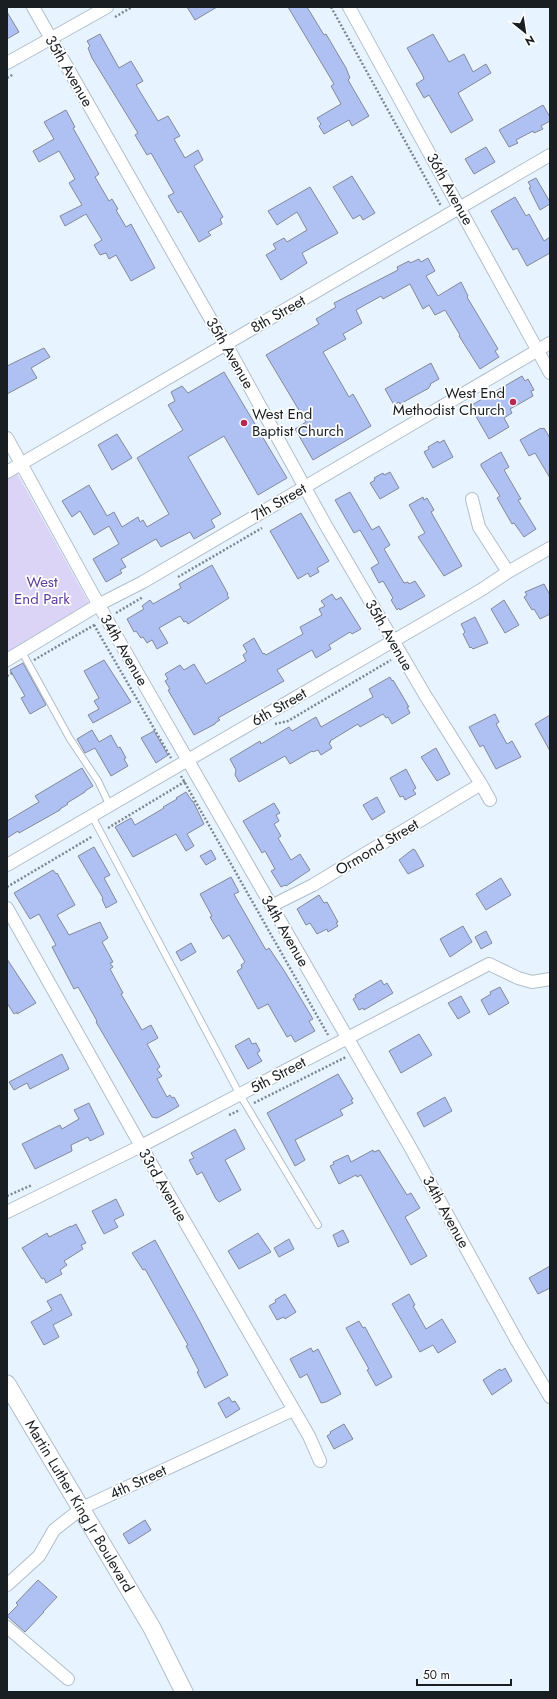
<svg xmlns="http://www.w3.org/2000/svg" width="557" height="1699" font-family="Jost,sans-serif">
<rect width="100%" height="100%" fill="#e7f4ff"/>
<path fill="#dbd4f6" d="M17,473L89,603L7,653V479Z"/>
<path fill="#afc1f2" stroke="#838999" d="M187,7H217L195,20Z
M288,7H307L324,35L326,34L346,68L350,78L348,80L369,116L352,126L349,120L324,134L319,126L321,124L317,118L341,104L331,86L334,84Z
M7,12L19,32L7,39Z
M100,34L119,68L131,61L143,81L136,85L158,121L168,116L180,136L174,139L185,158L198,150L203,160L194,166L223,217L220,219L222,224L208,232L211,235L199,242L181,211L178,213L168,196L174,193L151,153L147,155L135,135L138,133L92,58L88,48L90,46L87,41Z
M433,34L449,62L464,54L473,72L486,64L491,73L458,93L473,120L451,133L429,95L424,98L416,84L424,79L423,76L407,48Z
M543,105L550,117V121L541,126L543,129L534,133L533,131L516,140L518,143L509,147L499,130Z
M66,110L75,127L73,128L99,174L95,177L109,201L112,199L118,209L116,210L126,227L131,224L155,268L131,281L116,255L109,259L106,253L100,255L94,245L102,240L86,214L65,226L60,216L82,205L69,183L75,179L59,151L39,162L33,151L54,139L44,122Z
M486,147L495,162L474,174L465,159Z
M352,176L375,213L363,220L360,215L353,219L333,187Z
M536,178L550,202V204L540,210L529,188L531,187L528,182Z
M310,187L338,233L302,253L307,263L281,280L266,255L276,249L273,244L284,238L287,242L307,230L297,212L277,225L268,211Z
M515,197L526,216L529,214L544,241L550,237V253L527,266L517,248L513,250L491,211Z
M428,258L435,271L426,276L438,296L461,282L468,296L467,297L498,349L495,351L499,357L480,369L459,336L460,335L445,310L435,315L429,305L423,309L410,284L383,299L381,296L356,310L362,323L343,334L346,339L323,352L349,397L353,394L371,426L313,460L295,429L306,422L266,355L319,324L316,319L336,307L334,303L398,270L397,267L409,261L410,263L419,259L421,262Z
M44,348L50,357L31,368L37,378L7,394V366Z
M431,363L439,379L430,384L431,385L429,387V388L400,404L399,402L394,405L385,389Z
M224,372L287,478L258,495L224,436L188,457L221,514L211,520L215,527L194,539L190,532L161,547L156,539L121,559L126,567L120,570L122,573L106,582L93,559L119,544L109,526L94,535L80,511L72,517L62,501L89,485L107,516L114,512L122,527L138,517L140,522L143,520L147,527L169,514L137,458L183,430L168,405L175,401L171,392L182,386L188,393Z
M522,376L525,381L528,379L534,390L531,391L533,396L510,409L512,413L504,418L509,427L489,439L470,406Z
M541,428L542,429L544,428L550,438V478L535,453L529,456L520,440Z
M117,434L132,458L112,470L98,445Z
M444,440L453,457L433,468L424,452L429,449L428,447L438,441L439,443Z
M501,452L509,467L504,470L521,499L518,500L536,529L524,537L514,523L512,524L497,498L500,496L481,466V464Z
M390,472L399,488L380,499L370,483L375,480L374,478L383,473L384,475Z
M350,492L372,530L379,526L390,545L384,549L404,583L408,582L409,584L415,581L425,596L400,610L399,608L397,610L391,600L393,598L383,581L379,583L371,568L379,563L360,530L354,533L335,500Z
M423,497L424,500L427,498L434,510L431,512L462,566L444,576L418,537L425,533L409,505Z
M301,513L329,561L317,568L319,572L310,577L308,573L298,579L270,531Z
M212,565L228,594L227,595L229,598L188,624L186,621L184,622L180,616L159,628L168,643L157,649L152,640L147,643L143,637L141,638L136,631L134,632L127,619L144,609L142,606L150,600L153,604L181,588L179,584Z
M544,584L550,595V614L540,619L534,609L532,610L524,597L527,595L525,592Z
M332,594L336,600L341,597L361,629L352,634L350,632L329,645L331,649L316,658L312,650L277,670L284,681L218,718L220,720L215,723V724L194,735L168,690L170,689L165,681L168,679L165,674L180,665L184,670L194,664L206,684L246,661L243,655L247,652L243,645L254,638L263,654L264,653L266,655L303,634L300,627L322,615L319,609L325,606L321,601Z
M504,600L519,625L505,633L491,609Z
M475,617L488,643L473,649L471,647L470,648L463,634L465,632L461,624Z
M104,660L131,702L93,723L88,715L99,709L94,701L99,698L84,671Z
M23,663L46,705L30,714L21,698L25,696L10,670Z
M390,677L392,681L393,680L409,707H407L410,713L392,724L388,717L386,718L383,714L360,727L358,724L330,741L331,742L329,743L332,748L321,755L318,750L313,752L312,751L290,764L285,756L239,782L235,775L236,770L230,759L260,741L261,744L289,727L292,731L316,717L321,727L373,697L369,689Z
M495,714L499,722L496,724L507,744L512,741L521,757L496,769L483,745L480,747L469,727Z
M550,715V751L535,724Z
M92,730L99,742L111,735L118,748L120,747L126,758L124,759L128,766L111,776L95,748L85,753L77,739Z
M154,731L168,755L156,763L141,738Z
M436,748L450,774L437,781L421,757Z
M82,768L93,786L85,791V792L67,803L68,804L60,809V810L19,833L18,831L7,838V821L39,802L35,796Z
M406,769L416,788L413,790L416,794L405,800L403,796L400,797L390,778Z
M186,792L192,801H193L204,824L187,834L194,846L186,851L176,834L133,857L115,827L131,818L135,825L164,808L163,807L177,799L176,798Z
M377,797L385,812L372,820L363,805Z
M274,803L280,813L276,815L279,821L274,824L281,836L278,838L291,860L300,854L310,870L286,886L285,885L281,887L271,871L275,869L265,851L262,853L243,821Z
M94,847L110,875L104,878L117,902L106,908L102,899L103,898L78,856Z
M413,849L415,850L424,866L408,874L399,860Z
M211,850L216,859L206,865L200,856Z
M53,870L56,874L57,873L75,905L57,915L69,935L100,922L108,938L102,942L113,962L110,963L113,967L110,969L123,993L121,994L142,1030L151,1025L158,1038L147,1044L160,1067L157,1069L162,1076L157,1079L167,1097L170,1095L172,1098L174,1097L179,1106L165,1114L157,1118L152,1117L96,1022L97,1021L78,987L74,989L52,947L56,945L39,914L30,919L14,893Z
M231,877L239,892L234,894L236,898L266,950L269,948L285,972L313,1019L309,1021L315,1031L295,1042L291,1035L287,1037L268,1004L258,1009L237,971L242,968L241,965L245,962L229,935L223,939L210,917L212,916L200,894Z
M501,878L511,895L486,910L476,894Z
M319,895L324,903L327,902L338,922L336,923L338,926L328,932L327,929L317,934L310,923L306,925L297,909Z
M463,926L472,942L450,957L440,939Z
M486,931L492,943L481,949L475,937Z
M191,943L196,952L181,961L176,952Z
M7,959L36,1003L17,1014V1012L14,1014L7,1003Z
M381,980L384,985L387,983L393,993L364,1010L363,1008L359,1010L353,999L356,997L355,995Z
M500,987L509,1003L489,1015L481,1000L491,994L490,992Z
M461,996L470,1012L458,1019L448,1003Z
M419,1034L432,1055L401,1073L389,1051Z
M249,1038L252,1044L256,1043L260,1051L257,1053L262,1061L248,1069L235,1046Z
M62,1054L69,1069L30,1089L27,1083L14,1090L9,1082Z
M338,1074L353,1099L351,1100L353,1103L340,1110L343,1115L295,1140L305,1160L295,1166L267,1113Z
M445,1097L452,1111L424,1127L417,1113Z
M89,1103L104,1134L90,1141L88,1137L71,1145L72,1151L35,1169L22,1144L60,1125L62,1129L79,1119L74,1110Z
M235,1129L245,1149L225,1160L241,1190L219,1202L216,1199L202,1172L197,1175L189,1160L194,1158L191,1153Z
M373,1150L374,1152L379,1150L407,1195L411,1193L420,1208L405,1217L427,1256L411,1265L361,1175L357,1177L356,1175L339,1184L330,1166L334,1164L333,1162L348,1155L351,1162Z
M116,1199L124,1215L114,1220L118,1227L104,1234L92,1211Z
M76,1224L86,1243L81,1245L83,1249L64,1261L67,1265L60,1270L62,1274L46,1283L44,1278L42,1279L22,1248L47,1233L49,1237L71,1226V1227Z
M343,1230L349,1242L338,1247L333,1235Z
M258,1233L271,1252L239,1269L228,1251Z
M289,1239L294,1249L279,1257L274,1248Z
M155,1240L199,1320L228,1375L205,1388L197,1372L199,1371L186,1346L188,1345L145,1269L143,1270L132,1253Z
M550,1266V1288L538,1294L529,1278Z
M61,1294L72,1315L53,1325L59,1337L44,1345L31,1322L52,1310L47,1301Z
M285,1294L296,1312L285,1319L284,1317L277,1320L269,1306L276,1302L275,1300Z
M409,1294L415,1305L413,1306L426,1329L442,1319L456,1342L438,1353L433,1345L420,1352L392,1304Z
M359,1321L363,1328L365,1327L392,1377L376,1386L367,1370L369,1369L346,1328Z
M311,1348L313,1352L318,1349L341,1394L326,1402L321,1403L307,1374L300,1378L290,1359Z
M505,1368L512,1381L492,1395L483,1380L500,1369L501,1371Z
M229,1397L232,1402L235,1401L240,1409L226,1418L218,1403Z
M344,1424L353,1439L334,1449L327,1436L331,1433L330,1432Z
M145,1520L151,1530L129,1544L123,1534Z
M38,1580L57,1597L43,1612H44L25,1632L7,1616L18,1605L16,1603Z"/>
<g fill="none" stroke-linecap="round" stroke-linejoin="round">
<defs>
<path id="service" d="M22,652L70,739L98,781L110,806
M92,816L240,1095L318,1225"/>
<path id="minor" d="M33,7L214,325L226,344L325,524L425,695L481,784L490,800
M349,7L550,373
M7,63L107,7
M7,438L106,618L409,1145L517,1341L550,1397
M7,472L550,155
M472,499L479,527L508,572
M7,660L98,605L143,582L550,343
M7,865L481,590L508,572L550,548
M271,906L313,885L481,784
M7,908L141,1146L309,1436L320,1461
M7,1212L141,1146L489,964L518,978L532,982L550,979
M7,1585L39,1556L54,1530L82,1508L293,1410
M7,1627L68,1679"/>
<g id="secondary">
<path id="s1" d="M7,1384L152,1628L184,1692"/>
</g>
</defs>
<use href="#service" stroke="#afbecb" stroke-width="8"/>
<use href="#minor" stroke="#afbecb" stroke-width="14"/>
<use href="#secondary" stroke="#afbecb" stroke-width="19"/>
<path stroke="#7d868e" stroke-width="2.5" stroke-dasharray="2 2" stroke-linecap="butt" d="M331,7L441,206
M115,17L132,7
M7,78L14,74
M178,577L262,528
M116,613L143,597
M94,625L171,758
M34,660L96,624
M7,676L12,673
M275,724L288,721L391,660
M181,776L328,1035
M108,828L186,781
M7,887L93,836
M254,1103L346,1057
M229,1115L240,1110
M7,1196L32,1185"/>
<use href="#service" stroke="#fff" stroke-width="6"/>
<use href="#minor" stroke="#fff" stroke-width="12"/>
<use href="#secondary" stroke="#fff" stroke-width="17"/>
</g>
<g fill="#b82852" stroke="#fff" stroke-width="1.5">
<circle cx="513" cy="402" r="4"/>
<circle cx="244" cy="423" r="4"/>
</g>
<g text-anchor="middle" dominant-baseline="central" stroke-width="3.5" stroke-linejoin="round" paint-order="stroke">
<g font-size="15" fill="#181e22" stroke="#fff">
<text transform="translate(69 71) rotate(60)">35th Avenue</text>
<text transform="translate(450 189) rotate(61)">36th Avenue</text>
<text transform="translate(278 314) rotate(-30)">8th Street</text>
<text transform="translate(230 353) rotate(60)">35th Avenue</text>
<text transform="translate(279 502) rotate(-30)">7th Street</text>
<text transform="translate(389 635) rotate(60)">35th Avenue</text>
<text transform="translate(124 650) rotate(60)">34th Avenue</text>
<text transform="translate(279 707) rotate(-30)">6th Street</text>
<text transform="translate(377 847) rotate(-31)">Ormond Street</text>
<text transform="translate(285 931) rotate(60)">34th Avenue</text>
<text transform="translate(278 1075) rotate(-28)">5th Street</text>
<text transform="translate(163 1185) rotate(60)">33rd Avenue</text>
<text transform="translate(446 1212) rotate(61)">34th Avenue</text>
<text transform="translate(138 1482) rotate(-25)">4th Street</text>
<text stroke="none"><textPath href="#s1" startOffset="142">Martin Luther King Jr Boulevard</textPath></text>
</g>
<g font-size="15" fill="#181e22" stroke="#fff" text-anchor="end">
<text x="505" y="393">West End<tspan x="505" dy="17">Methodist Church</tspan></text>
<text x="252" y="414" text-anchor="start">West End<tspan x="252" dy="17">Baptist Church</tspan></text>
</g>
<g font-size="15" fill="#5c3d9e" stroke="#fff">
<text x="42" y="582">West<tspan x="42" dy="17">End Park</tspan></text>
</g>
</g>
<rect width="557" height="1699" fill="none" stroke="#181e22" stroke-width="16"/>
<g transform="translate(525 32) rotate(150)" stroke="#ffffff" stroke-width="3" paint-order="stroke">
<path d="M0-3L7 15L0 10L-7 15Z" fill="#181e22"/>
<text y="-6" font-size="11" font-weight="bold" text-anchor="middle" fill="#181e22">N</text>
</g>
<path d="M417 1679v6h94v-6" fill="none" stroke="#181e22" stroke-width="2"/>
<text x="423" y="1679" font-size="12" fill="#181e22" stroke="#ffffff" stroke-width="3" paint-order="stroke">50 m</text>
</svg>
